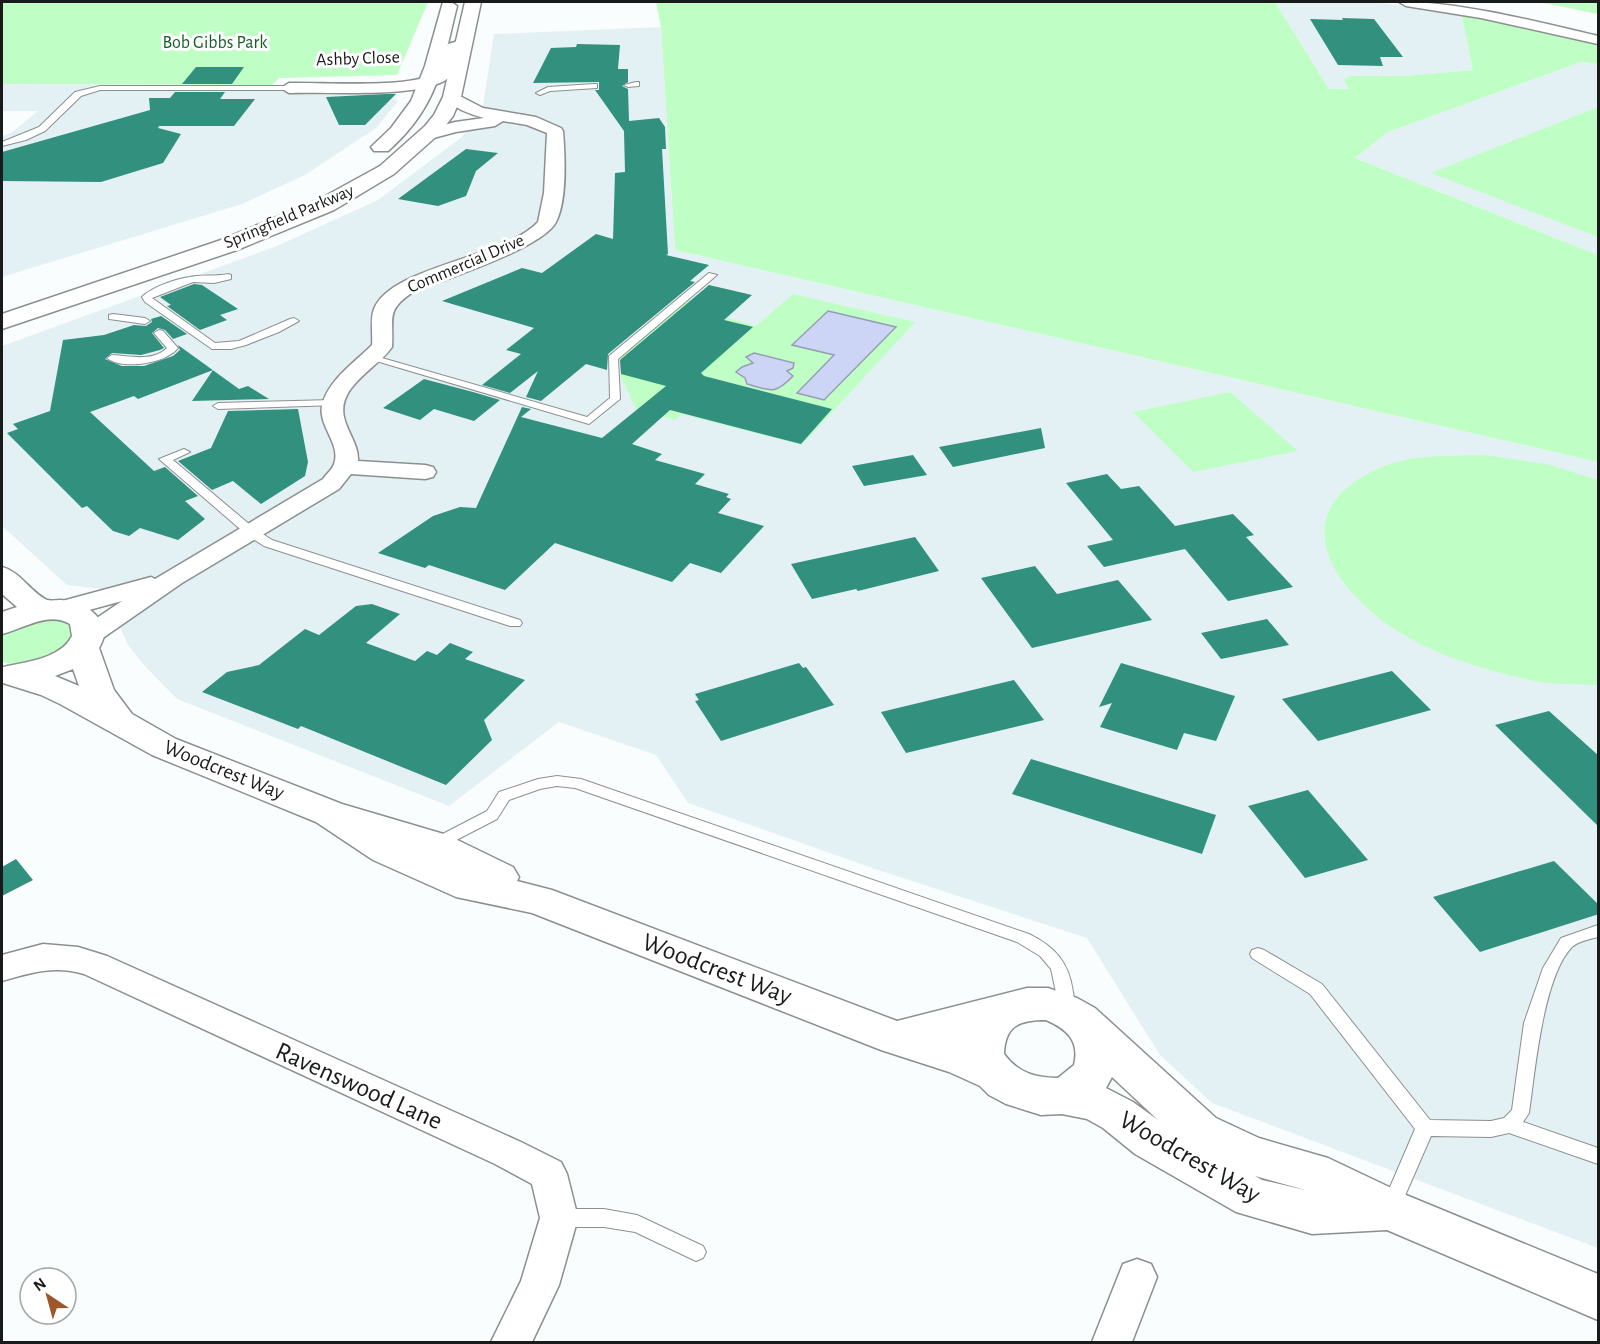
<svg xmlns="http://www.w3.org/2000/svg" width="1600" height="1344" font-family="'Alegreya Sans',sans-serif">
<rect width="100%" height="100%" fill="#f9fdfd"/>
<path fill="#e4f1f4" d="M1275,2H1372L1461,12L1474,70L1403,76H1350V89H1329Z
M661,27L675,250L1598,462V1248L1212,1103L1160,1055L1087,938L875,869L688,803L656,755L559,722L449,806L177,699L142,663L128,645L102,589L67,585L2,526V346L277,246L378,200L462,137L483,105L494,34Z
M1581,62L1598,64V255L1355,158L1388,132Z
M2,84L273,85L289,88L300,94H385L398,101L376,128L305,175L242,204L2,277V136L11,133L38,111H2Z"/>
<path fill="#bffec4" d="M2,2H428L397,75L279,78L272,85L2,84Z
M656,2H1275L1329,89H1349L1344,80L1350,76H1403L1473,70L1461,12L1598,42V64L1581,62L1388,132L1355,158L1598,255V462L675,250L661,27Z
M1539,2H1598V14Z
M1598,107V237L1431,173Z
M793,294L915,322L802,445L682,414L675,420L636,409L620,375L633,363L618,358L688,299L712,306L705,312L756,326Z
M1230,392L1298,451L1193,472L1133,412Z
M1485,455L1547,464L1598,480V685C1578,684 1555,685 1535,681C1488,671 1439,657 1399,632C1332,590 1282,513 1377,469C1409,454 1451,456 1485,455Z
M58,619L73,628L72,642L56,656L19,666L2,662V635C18,621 38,619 58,619Z"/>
<path fill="#ccd5f5" stroke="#969db4" stroke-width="1.5" d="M828,311L896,327L824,400L797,393L834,355L792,345Z
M754,353L794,363L793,368L787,371L793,376C775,395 771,391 747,384L745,378L736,372L742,367L753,363L746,357Z"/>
<path fill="#31907e" d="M1342,18L1374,19L1403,57H1380L1383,66L1338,65L1310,19L1343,20Z
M577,44L620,45L618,69H628V82L622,86L628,89L629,121L659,118L665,127L666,149H662L668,254L666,255L709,265L690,281L695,282L608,354L607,370L586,364L541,401L526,397L538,371L510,393L482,385L521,354L506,350L534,328L442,301L522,268L542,273L596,234L613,239L615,173L625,172L624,131L595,90H599V82L533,83L551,48L576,47Z
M196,67H244L232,84H182Z
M175,92H225L220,99H255L234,126H159L158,128L181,134L163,163L101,182L2,181V152L150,110L149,98H170Z
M386,94H396L365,125H339L326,97Z
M466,149L498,153L476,171L466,196L438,206L398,199Z
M194,284L202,285L238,309L220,315L227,320L200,330L167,306L171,305L160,297Z
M709,285L752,295L724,320L753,327L701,373L704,376L832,409L801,444L670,410L632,444L662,454L655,460L705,474L695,484L729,494L726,497L731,499L718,513L764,526L721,573L690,563L672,582L555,543L505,590L429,565L425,568L378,553L433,516L460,507L476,508L522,407L531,409L521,417L602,438L666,386L621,374L620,360Z
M161,316L187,334L173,339L165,330L158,328L152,333L164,348L160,350L141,355L112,353L105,359L122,366H144L173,356L180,350L178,345L239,389L248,386L269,399L192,401L213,370L138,399L134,396L90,412L154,471L165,467L198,496L185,501L205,519L178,540L140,528L129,536L113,531L87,506L82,508L7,433L18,429L13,424L50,411L63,340L104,335L134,325L146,326L152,322L151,319Z
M424,379L473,392L500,400L474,421L434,409L420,420L383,408Z
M298,409L308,462L305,476L261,504L233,481L212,490L178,461L211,448L228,411Z
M1041,428L1045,448L953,467L939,447Z
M913,455L927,475L864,486L852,466Z
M1107,474L1121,489L1139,486L1175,526L1233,514L1254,535L1246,537L1293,587L1228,601L1185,549L1104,567L1087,546L1113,540L1066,483Z
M915,537L939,571L858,591L856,589L812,599L791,564Z
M1035,566L1057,594L1118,580L1152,620L1032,648L981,578Z
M372,604L400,614L366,643L415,661L427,651L437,655L450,643L473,652L465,659L525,680L484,720L492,740L446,785L301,726L298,729L202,692L227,672L259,665L305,629L319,635L356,606Z
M1267,619L1289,645L1221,659L1201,633Z
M799,663L803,668L806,667L834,705L721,741L695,701L699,700L695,694Z
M1121,663L1235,696L1216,741L1184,733L1177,750L1100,727L1112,703L1099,707Z
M1392,671L1431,710L1318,741L1282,699Z
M1014,680L1044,720L906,753L881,712Z
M1549,711L1599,756V827L1495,725Z
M1031,759L1216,815L1202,854L1012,794Z
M1308,790L1368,860L1305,878L1248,806Z
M16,859L33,880L2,896V867Z
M1554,861L1599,905V914L1480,952L1433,897Z"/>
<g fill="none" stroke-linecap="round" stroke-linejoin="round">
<defs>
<path id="service" d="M636,82H639V86L628,87L624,85Z
M594,84H597V88L550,91L540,95L536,93L548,87Z
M100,86H289L293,88L289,90H100L81,96L45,131L26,140L2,146V142L39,127L75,92Z
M709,273L717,275L618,359L620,399L589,424L366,358L367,356H375L587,417L610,398L609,356Z
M228,274L231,275V279L214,283L193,282L152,298L215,343L239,341L290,319L294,318L299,321L279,332L246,345L231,349H212L145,302L142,297C152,287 176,279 190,277C202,274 215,277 228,274Z
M113,314L145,318L150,321L145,324L109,319V315Z
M159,330L163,331L178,348C165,364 122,370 107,358L112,355C130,356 153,362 167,348L154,333Z
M333,400L338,403L337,405L218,409L213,406L218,403Z
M184,449L190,452L173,460L255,529L272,540L520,620L522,623L520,626H510L264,546L247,535L159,459Z
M557,776L581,779L1029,934C1055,947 1069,962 1073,992C1074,1000 1077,1009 1073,1016L1067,1018L1061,1016L1051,969L1040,956L1017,942L575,788L557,786L540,789L509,800L497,819L439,849H429L426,845L429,841L487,811L499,792L538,779Z
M1598,925V937C1591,939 1578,941 1572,947C1543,977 1535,1071 1529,1113L1523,1122L1598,1148V1164L1509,1133L1491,1137L1431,1136L1397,1214L1390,1216L1383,1214L1381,1208L1415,1129L1310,994L1252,958L1250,954L1252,950L1258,948L1264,950L1322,984L1430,1120L1491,1121L1504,1118L1512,1110L1524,1023L1543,968L1561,938Z
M561,1209H604L637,1215L703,1246L706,1252L703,1258L696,1261L635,1232L604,1227H561L554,1224L552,1218L554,1212Z"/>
<path id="minor" d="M1399,2C1453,0 1543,23 1598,36V44L1481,18L1406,6Z
M462,40L469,44L460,50C457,60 456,72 447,79C420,99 325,91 289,93L281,88L289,83C322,82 411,89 435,73C444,67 443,53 448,44Z
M452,92L483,108L536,117L561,128L563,131C565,155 567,201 556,222C543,248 443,280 413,292C385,311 394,317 392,347C378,368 337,386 344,417C347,432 359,445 358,461L425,465L433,467L436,472L433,477L425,479L351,474L339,489L182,583L97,642L88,644L79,642L75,636L79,630L122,601L60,618L51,616L47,610L51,604L151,577L155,579L323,479C326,474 332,470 334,464C342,443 315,424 323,402C331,378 355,362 372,345C373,334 370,319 374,309C391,266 505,258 538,222L544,193L547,133L527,125L503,121L495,126L456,132L426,140L420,138L418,135L420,132L455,122L484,118C470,114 454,109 444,97Z
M43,944L78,947L107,956L521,1142L561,1162L567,1174L578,1218L559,1285L532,1342H491L521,1281L540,1218L532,1184L495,1164L84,974C54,965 30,973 2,981V955Z
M1137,1259L1151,1264L1157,1277L1132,1342H1092L1123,1264Z"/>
<path id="tertiary" d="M2,567C21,572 29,591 47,600C51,601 57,600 61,600C78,602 92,607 101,622C107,631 104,639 99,648L114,690L132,714L176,739L342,804L447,835L513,867L519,877L517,881L552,890L897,1021L1027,988H1048L1077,998L1095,1008L1216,1118L1259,1138L1328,1158L1406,1195L1598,1274V1320L1387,1230L1312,1234L1236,1212L1135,1154L1103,1128L1087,1119L1062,1114L1041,1115L1006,1104L989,1095L980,1086L949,1072L881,1050L532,913L456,897L373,860L316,822L152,755L60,704L41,695L3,683L2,670L3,667C25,662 61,659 72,636L70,624C47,611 24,629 2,634V612L17,607L2,594ZM73,669L79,686L55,676ZM1046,1020C1067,1029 1080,1041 1074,1065L1058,1078C1036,1078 1018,1073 1004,1054C1005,1025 1020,1020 1046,1020ZM1112,1077L1158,1120L1133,1102L1106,1088ZM1255,1176L1302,1189L1305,1190L1262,1180Z"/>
<path id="secondary" d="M443,2H451L457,6C442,67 438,107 388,151H374L371,147L391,128L411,101L425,66Z
M465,2H481L461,97L453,116L439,134L394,174L334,210L237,250L2,329V314L221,240L318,200L380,166L425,126L434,115L443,97Z"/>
</defs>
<use href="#service" stroke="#8c8f90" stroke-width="2"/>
<use href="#minor" stroke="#8c8f90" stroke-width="3"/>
<use href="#tertiary" stroke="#8c8f90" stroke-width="3"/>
<use href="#secondary" stroke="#8c8f90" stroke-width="3"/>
<use href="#service" fill="#fff" fill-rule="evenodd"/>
<use href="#minor" fill="#fff" fill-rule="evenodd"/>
<use href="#tertiary" fill="#fff" fill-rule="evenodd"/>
<use href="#secondary" fill="#fff" fill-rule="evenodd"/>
</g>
<g text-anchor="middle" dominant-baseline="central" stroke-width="6" stroke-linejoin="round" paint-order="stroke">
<g font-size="18" fill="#155f25" stroke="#fff">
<text x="215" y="43">Bob Gibbs Park</text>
</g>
<g font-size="18" fill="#191b1b" stroke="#fff">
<text transform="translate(358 59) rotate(-2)">Ashby Close</text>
<text transform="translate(289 217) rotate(-23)">Springfield Parkway</text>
<text transform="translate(466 264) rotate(-23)">Commercial Drive</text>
</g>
<g font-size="21" fill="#191b1b" stroke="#fff">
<text transform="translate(224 770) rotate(22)">Woodcrest Way</text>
</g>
<g font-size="26" fill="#191b1b" stroke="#fff">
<text transform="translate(717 969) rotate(21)">Woodcrest Way</text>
<text transform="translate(359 1086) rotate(24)">Ravenswood Lane</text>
<text transform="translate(1190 1157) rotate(30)">Woodcrest Way</text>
</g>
</g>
<rect width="1600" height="1344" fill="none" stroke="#191b1b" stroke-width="6"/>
<g transform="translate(48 1296) rotate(324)"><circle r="28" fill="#ffffff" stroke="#a3a4a4" stroke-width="1.5"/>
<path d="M0-4.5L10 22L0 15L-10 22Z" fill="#9c582a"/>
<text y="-9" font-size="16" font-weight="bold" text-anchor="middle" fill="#191b1b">N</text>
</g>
</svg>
